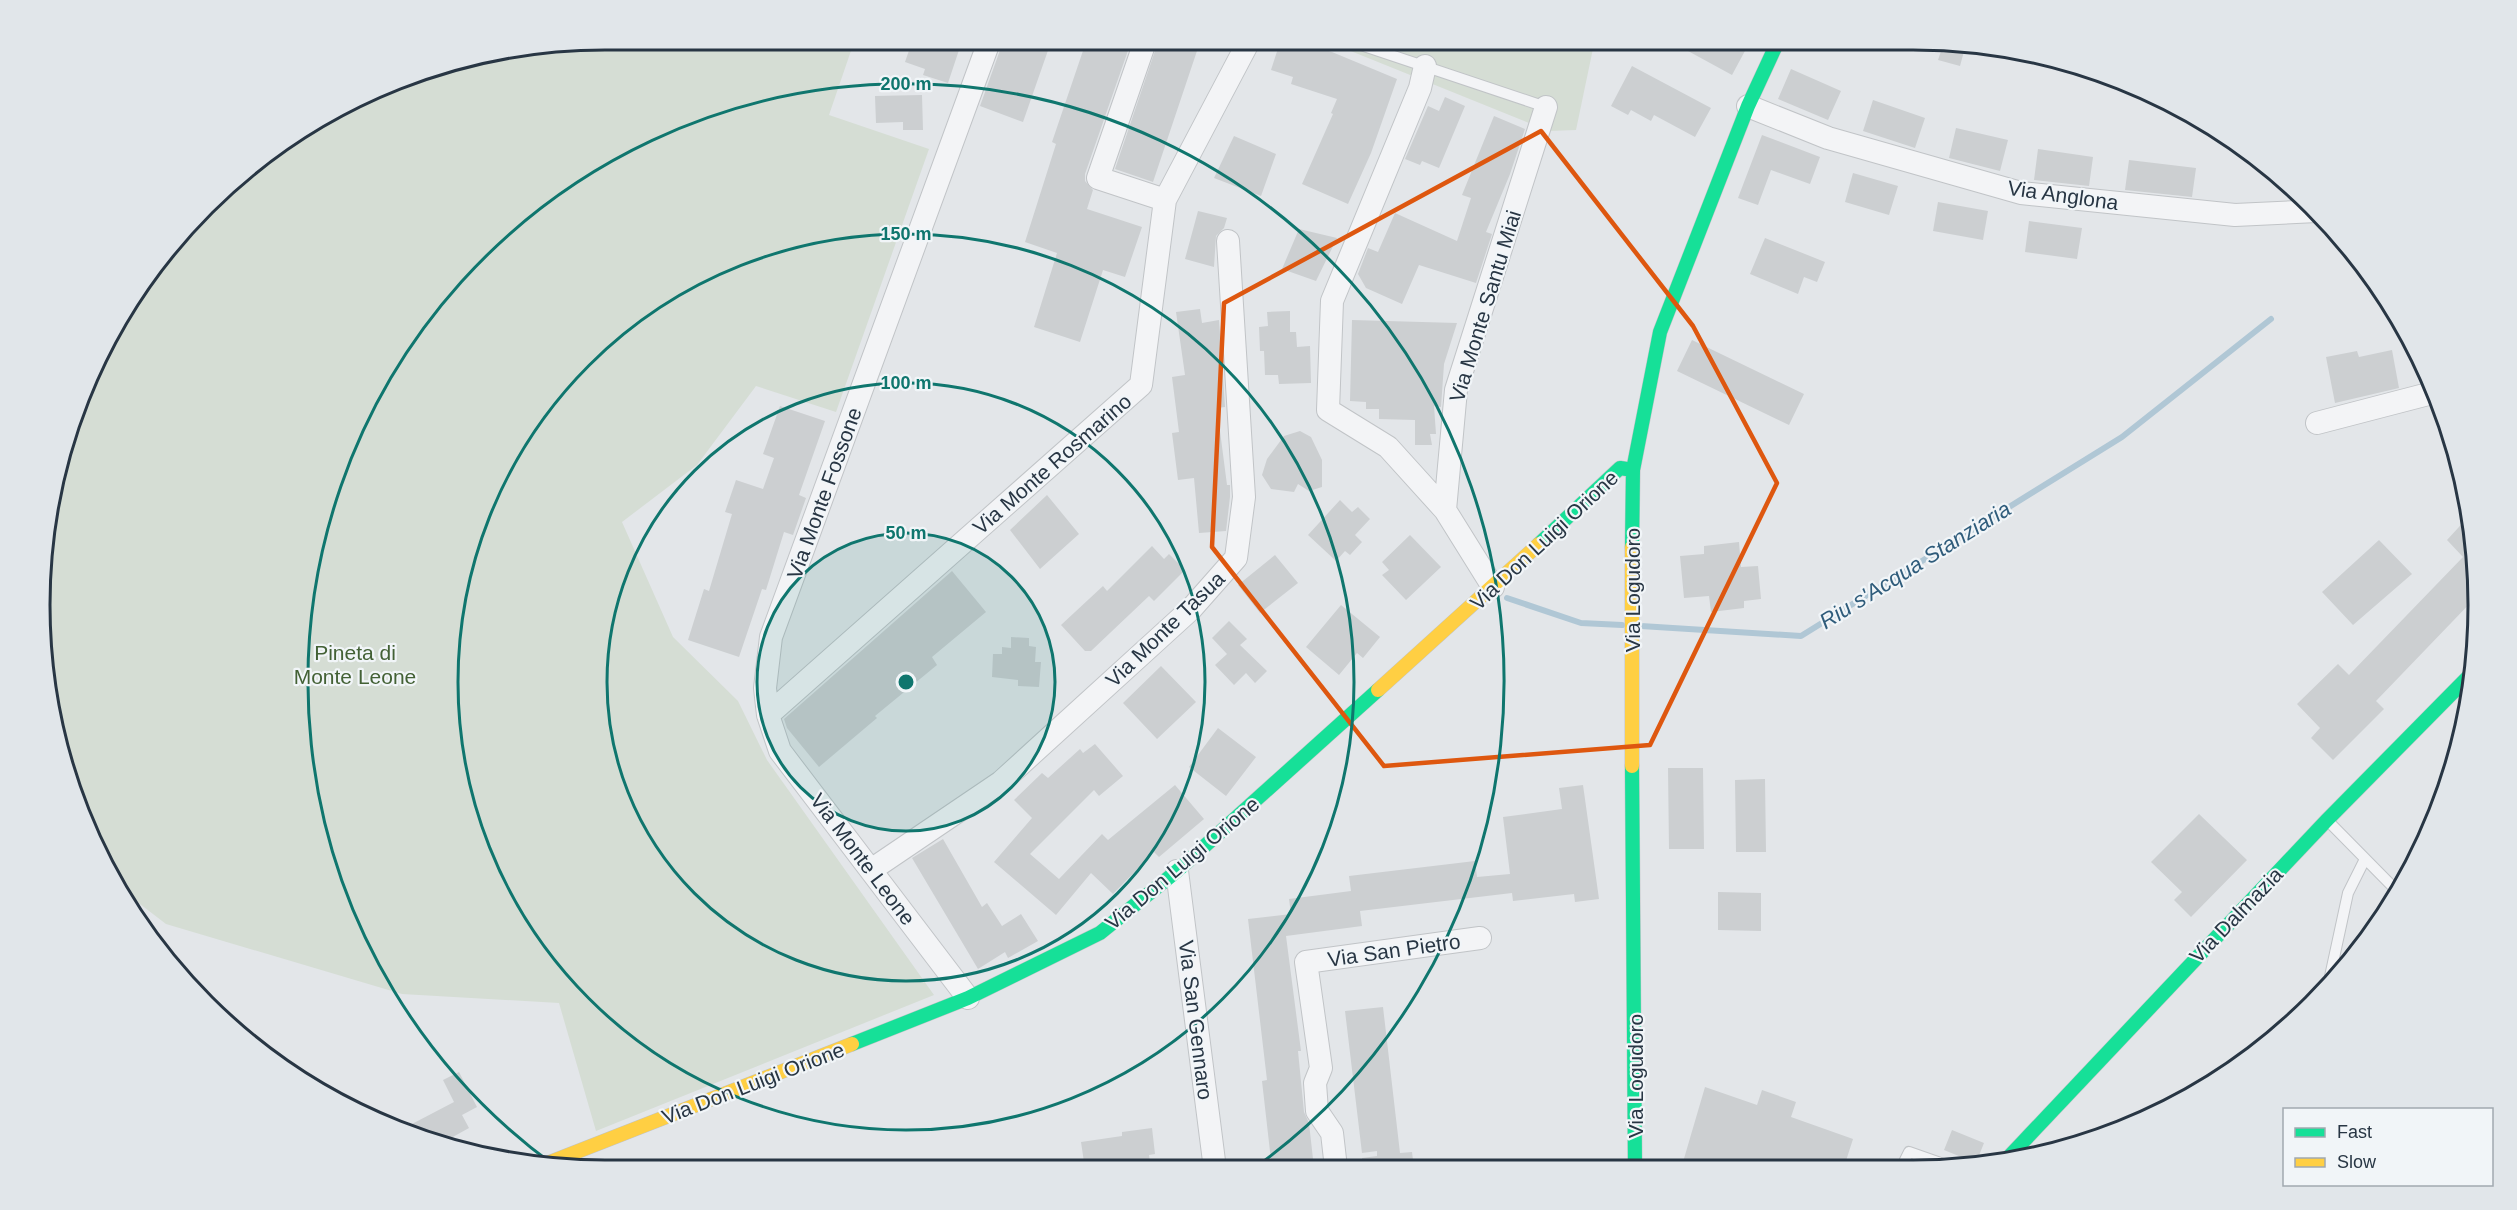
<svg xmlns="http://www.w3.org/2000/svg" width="2517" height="1210" font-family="Helvetica,sans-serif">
<rect width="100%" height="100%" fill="#e3e6e9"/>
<path fill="#d5ddd4" d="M605,39H855L829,115L929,149L836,412L756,386L697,465L622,522L673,637L738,701L767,760L934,995L596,1131L559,1003L402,994L166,924L123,891L98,856L44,679L50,494L82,388L134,291L260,156L423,69Z
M1321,39H1595L1576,130L1549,131Z"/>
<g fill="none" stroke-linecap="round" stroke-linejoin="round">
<path stroke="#b0c7d5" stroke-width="6" d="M1507,598L1581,623L1622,625
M1641,626L1801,636L2122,437L2271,319"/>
</g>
<path fill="#cccfd1" d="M913,39H946L961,44L948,83L923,75L925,69L905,62Z
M1004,39H1052L1023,122L980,106Z
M1087,39H1132L1085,174V181L1093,190L1087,209L1142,227L1125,277L1103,270L1080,342L1034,327L1057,253L1025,242L1056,144L1052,142Z
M1159,39H1201L1153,182L1115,169Z
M1281,39H1291L1332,52L1397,79L1371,153L1348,204L1302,184L1333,114L1331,113L1337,99L1291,84L1293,77L1271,70Z
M1666,39H1727L1746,49L1732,75Z
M1944,42L1966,44L1960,66L1938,60Z
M1632,66L1711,108L1695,137L1654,115L1651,121L1631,110L1628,115L1611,106Z
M1791,69L1841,91L1828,120L1778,99Z
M922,95L923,130H903V122L876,123L875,96Z
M1445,97L1465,106L1439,168L1422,161L1420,165L1405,159L1428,106L1439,111Z
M1873,100L1925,118L1915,148L1863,131Z
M1494,116L1525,129L1510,174L1486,232L1492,234L1476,283L1419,265L1402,304L1366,288L1358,274L1368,248L1378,252L1395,213L1457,241L1471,198L1462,195Z
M1956,128L2008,140L2000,171L1949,158Z
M1762,135L1820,157L1810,184L1771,170L1758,205L1738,198Z
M1234,136L1276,154L1261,196L1214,178Z
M2038,149L2093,157L2089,186L2034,180Z
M2129,160L2196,168L2192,197L2125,190Z
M1853,173L1898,186L1889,215L1845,202Z
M1938,202L1988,211L1983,240L1933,231Z
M1198,211L1227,218L1224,228L1216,236L1214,267L1185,259Z
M2029,221L2082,228L2077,259L2025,252Z
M1299,229L1337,238L1316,281L1282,269Z
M1765,238L1825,262L1817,282L1804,277L1798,294L1750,274Z
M1200,309L1202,323L1219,320L1225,407L1217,408L1227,485H1230V497L1226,531L1199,533L1194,478L1178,480L1172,433L1179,432L1172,377L1185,375L1176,312Z
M1290,311V332H1296L1297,347L1310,346L1311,383L1279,384L1278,375H1265L1264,351H1260L1259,327L1268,326L1267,312Z
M1352,320L1457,323L1444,364L1441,407L1434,406L1436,434H1430L1432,445H1415V420L1379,419V409H1366V402L1350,401Z
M1692,340L1804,394L1789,425L1677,371Z
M2392,350L2399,388L2335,403L2326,357L2357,351L2359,357Z
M780,406L825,421L799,495L806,498L793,535L784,532L766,590L762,589L739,657L688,640L704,589L709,591L732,514L725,512L736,480L763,489L774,458L763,454Z
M1300,431L1311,437L1322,460V487L1309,491L1298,484L1294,492L1271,489L1262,475L1267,459L1284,436Z
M1047,495L1079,534L1040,569L1010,530Z
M1340,500L1352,512L1358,507L1370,519L1355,535L1362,542L1350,555L1345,551L1336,561L1308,535Z
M2469,516L2477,596L2376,701L2384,709L2333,760L2311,738L2320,728L2297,704L2338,664L2349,675L2463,557L2447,540Z
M1410,535L1441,567L1406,600L1382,575L1389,570L1382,562Z
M2379,540L2412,574L2353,625L2322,592Z
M1739,542L1741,567L1758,566L1761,599L1744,601V608L1711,612L1709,596L1684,598L1680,556L1704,554V546Z
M1152,546L1164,559L1169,554L1185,570L1154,601L1149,596L1091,651H1085L1061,625L1103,586L1107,591Z
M1275,555L1298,583L1260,613L1238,585Z
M952,571L986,612L932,657L937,665L875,716L877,718L819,767L787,728L784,719Z
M1341,605L1380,637L1363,658L1357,653L1339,675L1306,647Z
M1229,621L1247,639L1240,645L1267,671L1255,683L1246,673L1234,685L1215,665L1227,654L1212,638Z
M1011,637L1029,638V646L1036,647L1035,662H1041L1039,687L1018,686V680L992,677L993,654H1002V647L1011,648Z
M1161,666L1196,702L1157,739L1123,703Z
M1218,728L1256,757L1226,796L1189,767Z
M1095,744L1123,776L1099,796L1094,790L1030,854L1059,879L1102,834L1108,840L1175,785L1204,819L1159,857L1154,852L1113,894L1091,873L1056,915L994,862L1032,818L1014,800L1042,773L1048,778L1080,749L1083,753Z
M1668,768H1703L1704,849H1669Z
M1765,779L1766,852H1736L1735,780Z
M1583,785L1599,899L1575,902L1574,894L1513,901L1512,893L1360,911L1362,926L1286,936L1301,1051H1298L1304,1112L1309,1123L1314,1168L1272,1169L1262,1081L1267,1080L1248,919L1291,914L1289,899L1351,891L1349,876L1475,861L1477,877L1510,874L1503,817L1562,809L1559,788Z
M2199,814L2247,860L2191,917L2174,900L2182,892L2151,862Z
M943,839L982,907L987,903L1002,926L1021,914L1038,941L1008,958L1005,952L978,969L912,858Z
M1718,892L1761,893V931L1718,930Z
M1383,1007L1400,1153L1412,1152L1414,1168H1363L1362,1158L1377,1156V1151L1362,1153L1345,1011Z
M459,1072L477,1107L462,1115L469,1128L440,1144L415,1136L410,1125L454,1102L443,1080Z
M1705,1087L1757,1105L1762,1090L1796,1102L1791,1117L1853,1139L1844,1167H1704L1683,1162Z
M1152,1128L1155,1154L1149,1155L1151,1169H1085L1081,1142L1122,1136V1132Z
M1952,1130L1984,1143L1976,1163L1944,1150Z"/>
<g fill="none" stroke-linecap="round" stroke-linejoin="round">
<defs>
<path id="lane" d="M1343,39L1546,107
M2329,822L2396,890
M2310,1001L2329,981L2348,893L2365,859
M1902,1166L1909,1152L1949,1166"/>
<path id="street" d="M1146,39L1098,178L1165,200
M1425,66L1420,88L1332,301L1328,410L1388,447L1445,510L1493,587
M1748,106L1828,138L2021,193L2235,215L2317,211
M2317,423L2436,392
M1445,510L1456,390L1546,107
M768,715L1141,385L1165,200L1250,39
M871,870L1001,782L1191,609L1236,558L1244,497L1228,241
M1177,871L1215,1169
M968,998L780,751L768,715L765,688L771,637L990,39
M1336,1168L1332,1133L1317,1111L1315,1083L1321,1068L1306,962L1480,938"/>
<path id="fast" d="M1539,544L1620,468L1633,470
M1632,547L1633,470L1660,332L1748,106L1779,39
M1632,766L1635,1167
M852,1044L968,998L1100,933L1177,871L1378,690
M2005,1161L2327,820L2471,674"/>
<path id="slow" d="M1632,547V766
M1378,690L1539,544
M543,1165L852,1044"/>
</defs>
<use href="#lane" stroke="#c1c4c7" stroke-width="12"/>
<use href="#street" stroke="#c1c4c7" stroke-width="24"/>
<use href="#fast" stroke="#c1c4c7" stroke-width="15"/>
<use href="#slow" stroke="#c1c4c7" stroke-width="15"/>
<use href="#lane" stroke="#f3f4f6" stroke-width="10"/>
<use href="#street" stroke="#f3f4f6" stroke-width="22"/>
<use href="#fast" stroke="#16e098" stroke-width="14"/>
<use href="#slow" stroke="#ffcf43" stroke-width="14"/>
</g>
<path fill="none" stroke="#de570f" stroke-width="4.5" stroke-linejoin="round" d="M1541,131L1693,326L1777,483L1650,745L1384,766L1212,547L1224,303Z"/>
<circle cx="906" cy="682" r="149" fill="#0f766e" fill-opacity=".12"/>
<g fill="none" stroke="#0f766e" stroke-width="3">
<circle cx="906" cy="682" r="149"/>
<circle cx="906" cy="682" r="299"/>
<circle cx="906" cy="682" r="448"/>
<path d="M555 1166A598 598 0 1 1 1257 1166"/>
</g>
<g text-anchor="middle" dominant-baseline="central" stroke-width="4.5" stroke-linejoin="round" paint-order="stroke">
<g font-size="21" fill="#283644" stroke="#f1f5f8">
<text transform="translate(2063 195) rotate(8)">Via Anglona</text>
<text transform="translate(1485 306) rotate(-73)">Via Monte Santu Miai</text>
<text transform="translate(1052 464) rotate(-41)">Via Monte Rosmarino</text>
<text transform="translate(824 493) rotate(-70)">Via Monte Fossone</text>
<text transform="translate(1544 540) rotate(-43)">Via Don Luigi Orione</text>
<text transform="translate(1632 590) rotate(-90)">Via Logudoro</text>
<text transform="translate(1165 629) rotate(-44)">Via Monte Tasua</text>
<text transform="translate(863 859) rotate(53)">Via Monte Leone</text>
<text transform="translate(1182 863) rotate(-40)">Via Don Luigi Orione</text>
<text transform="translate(2236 915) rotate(-46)">Via Dalmazia</text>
<text transform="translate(1394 950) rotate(-8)">Via San Pietro</text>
<text transform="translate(1196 1020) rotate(83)">Via San Gennaro</text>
<text transform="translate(1635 1076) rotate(-90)">Via Logudoro</text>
<text transform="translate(753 1083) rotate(-21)">Via Don Luigi Orione</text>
</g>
<g font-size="21" fill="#436135" stroke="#f1f5f8">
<text x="355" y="652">Pineta di<tspan x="355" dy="24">Monte Leone</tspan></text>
</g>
<g font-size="22" font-style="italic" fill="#2f5c7b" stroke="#f1f5f8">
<text transform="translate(1915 565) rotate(-32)">Riu s'Acqua Stanziaria</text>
</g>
</g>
<path d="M0 0H2517V1210H0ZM605 50H1913A555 555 0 0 1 2468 605V605A555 555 0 0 1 1913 1160H605A555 555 0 0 1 50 605V605A555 555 0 0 1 605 50Z" fill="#e1e6ea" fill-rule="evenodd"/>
<path fill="none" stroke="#283644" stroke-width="3" d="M605 50H1913A555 555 0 0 1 2468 605V605A555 555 0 0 1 1913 1160H605A555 555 0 0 1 50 605V605A555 555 0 0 1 605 50Z"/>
<circle cx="906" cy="682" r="9" fill="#0f766e" stroke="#f1f5f8" stroke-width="3"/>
<g font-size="18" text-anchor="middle" font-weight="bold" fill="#0f766e" stroke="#f1f5f8" stroke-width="4.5" stroke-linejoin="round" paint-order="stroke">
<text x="906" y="90">200 m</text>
<text x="906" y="240">150 m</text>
<text x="906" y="389">100 m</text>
<text x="906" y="539">50 m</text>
</g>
<rect x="2283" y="1108" width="210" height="78" fill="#f1f5f8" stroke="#a1a9b0" stroke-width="1.5"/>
<rect x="2295" y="1128" width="30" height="9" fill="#16e098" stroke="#a1a9b0" stroke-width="1.5"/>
<text x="2337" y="1138" font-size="18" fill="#283644">Fast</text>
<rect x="2295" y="1158" width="30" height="9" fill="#ffcf43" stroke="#a1a9b0" stroke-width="1.5"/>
<text x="2337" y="1168" font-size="18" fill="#283644">Slow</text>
</svg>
